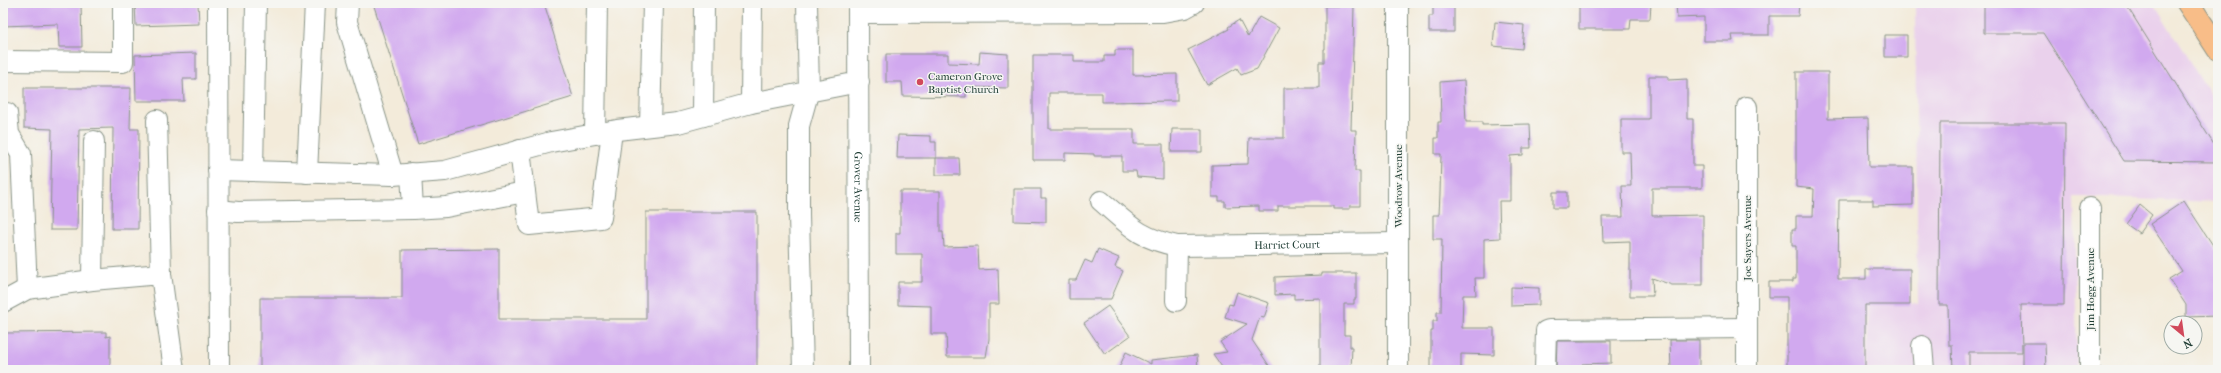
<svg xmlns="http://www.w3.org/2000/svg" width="2221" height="373" font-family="'IM FELL French Canon',serif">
<rect width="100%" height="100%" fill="#f6f6f2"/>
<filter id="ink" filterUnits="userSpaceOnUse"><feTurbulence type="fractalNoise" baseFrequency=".025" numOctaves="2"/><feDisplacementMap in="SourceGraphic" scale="8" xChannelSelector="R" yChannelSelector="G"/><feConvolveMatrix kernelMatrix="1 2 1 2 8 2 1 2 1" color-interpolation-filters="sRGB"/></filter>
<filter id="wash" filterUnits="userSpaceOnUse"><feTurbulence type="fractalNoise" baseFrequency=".012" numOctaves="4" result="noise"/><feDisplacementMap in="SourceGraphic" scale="16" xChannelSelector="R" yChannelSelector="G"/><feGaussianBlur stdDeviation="0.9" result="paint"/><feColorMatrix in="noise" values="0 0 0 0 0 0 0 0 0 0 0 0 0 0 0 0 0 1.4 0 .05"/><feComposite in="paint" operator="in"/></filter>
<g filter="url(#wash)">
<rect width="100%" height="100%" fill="#f3ebda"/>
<path fill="#ead1ec" d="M1915,3H2154L2218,108V202L2074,197L2077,370H1866L1868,304L1918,303Z"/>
<g id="blocks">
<path fill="#d1a9ef" d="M3,3H81L82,47H59L58,24L3,26Z
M135,3H198L199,24L136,26Z
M373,3H544L573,97L418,144Z
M1433,3H1454V32H1429V16H1433Z
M1579,3H1651L1650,19H1631L1630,29H1579Z
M1676,3H1799L1798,16H1769V35H1732L1733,41H1704V17L1677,18Z
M1984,3H2125L2218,151V162L2124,161L2043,33H1984Z
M1325,6H1354L1351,130H1356L1355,171H1360V206H1350V209H1333V206H1278V211H1259V206L1225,207V201H1219V197H1212V165L1248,164L1249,138H1284V88H1319V62H1324V49H1325Z
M1259,17L1279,28L1257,69L1241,75L1237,68L1207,85L1188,50L1229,29L1228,27L1239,20L1248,37Z
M1495,22L1524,25L1522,49L1493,46Z
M1885,35H1907V57H1885Z
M1115,50H1133V75L1177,74V101L1102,102V93H1049V129H1134V144H1163V179L1137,177L1136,171H1122V156H1094V154L1065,153V160H1033V55H1074V62H1104V56H1115Z
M980,52L1008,54V88L966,87V97L903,96L902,82H886V54H948V63L979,64Z
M196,53V79H183L184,101H136L135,55Z
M1796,72H1828V119L1868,118L1869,167H1913V205L1873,206V200H1839L1838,279H1866V269H1910V305H1865V370H1787V297H1769V282H1793V279H1796V246H1792V229H1796V216H1813L1814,189L1796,187Z
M1649,76H1668V80L1687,79V119H1693V166H1702V188H1652V216L1703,215V285H1672L1652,278L1653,296H1630V241L1603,242L1602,217H1623L1622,186H1631L1630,152H1621V119H1649Z
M1464,80L1466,122H1482V125L1530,124L1531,148H1523V155L1510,156V201H1499L1500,238L1484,239V278H1475L1476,295H1463L1462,328H1494V355L1461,354V370H1431V331H1433V321H1437V312H1441L1442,239H1433V215H1439L1440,193L1441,154H1435V138H1438V122H1441L1440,82Z
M24,88H131L130,129H139L138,229H112L113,128L79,129L77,230H50L52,129L24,128Z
M1940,123H2065L2064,305H2021L2022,352H1969V370H1953L1952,345H1949L1948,305H1939Z
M1172,129H1202V152H1171Z
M898,135L931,136V142H936V158H959L960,175H936V158H897Z
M1014,189H1041V198H1046V222L1014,221Z
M900,191H940V232H943L944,247L978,246L979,270L998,269L999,304H989V339L986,357H947L946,334H931V306L898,305V282H922V254H896V233H900Z
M1553,192H1567V208H1553Z
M2184,201L2218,253V316L2186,317V305L2169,279L2182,271L2150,224Z
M2140,205L2152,215L2139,233L2126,224Z
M646,212H757V370H260V298H402V250L499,249V319H646Z
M1098,249L1119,258L1115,267L1123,271L1111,299H1069V280H1076L1085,260L1092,263Z
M1322,273H1356V299H1354V304H1344V335H1350V347H1352L1351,370H1320V298L1294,299V294L1275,295V277L1322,275Z
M1511,287L1539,288V305L1511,306Z
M1237,292L1269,303L1264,318L1260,317L1252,340L1272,370H1224L1213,354L1227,352L1220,342L1247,324L1225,317L1229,304L1233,305Z
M1108,306L1130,336L1105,354L1084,323Z
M106,332V337L110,336V370H3V333Z
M1670,340H1699V370H1671Z
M1557,341H1611V363L1582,364V370H1556Z
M2023,343H2045L2046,370H2023Z
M1126,352L1151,364V360L1197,355L1198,370H1118Z"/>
</g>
</g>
<g filter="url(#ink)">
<use href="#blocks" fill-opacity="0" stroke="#899487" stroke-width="1"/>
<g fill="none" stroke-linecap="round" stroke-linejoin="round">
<defs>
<g id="minor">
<path d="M218,3L219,370"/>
<path d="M348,3L347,22L393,175"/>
<path id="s1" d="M858,3L859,370"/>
<path d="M859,13L1163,12L1185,8L1194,3"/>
<path d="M3,61L123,62V3"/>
<path d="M751,103L752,3"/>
<path d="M7,113L9,134L21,154L27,289"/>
<path d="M703,116L704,3"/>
<path d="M157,120L161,274"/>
<path d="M650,126L653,3"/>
<path d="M595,134L597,3"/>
<path d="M520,150L529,225L601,218L612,131"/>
<path d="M218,170L393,175L445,171L551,142L617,130L678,123L751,103L859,82"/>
<path d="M253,171L256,3"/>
<path d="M307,173L315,3"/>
<path d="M411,173L413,209"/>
<path id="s2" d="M1101,201C1130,226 1139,238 1177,246L1398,243"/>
<path d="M2090,208V370"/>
<path d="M218,210L238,212L413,209L446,207L525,192"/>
<path d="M92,280L94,141"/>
<path d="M1176,301L1177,246"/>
<path d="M3,302L27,289L92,280L161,274L174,370"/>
<path d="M1922,346L1924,370"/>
<path d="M803,370L799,215V126L809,90L807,3"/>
<path d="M1398,370V3"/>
<path d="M1545,370L1546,331L1549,330L1747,328"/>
<path d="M1747,370V107"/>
</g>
<path id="major" d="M2188,3L2218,49"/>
</defs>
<use href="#minor" stroke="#899487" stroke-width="22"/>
<use href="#major" stroke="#899487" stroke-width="24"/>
<use href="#minor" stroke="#fff" stroke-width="20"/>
<use href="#major" stroke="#f8bd88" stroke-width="22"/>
</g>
</g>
<circle fill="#d1495b" stroke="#f6f6f2" stroke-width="1.5" cx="920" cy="82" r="4"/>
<g text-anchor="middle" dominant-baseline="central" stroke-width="3" stroke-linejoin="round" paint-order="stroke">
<g font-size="11" fill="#1f3d34" stroke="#f6f6f2" text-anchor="start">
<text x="928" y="76">Cameron Grove<tspan x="928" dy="13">Baptist Church</tspan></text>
</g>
<g font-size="11" fill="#1f3d34" stroke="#f6f6f2">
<text stroke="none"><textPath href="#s1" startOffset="184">Grover Avenue</textPath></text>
<text transform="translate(1398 186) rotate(-90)">Woodrow Avenue</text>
<text transform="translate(1747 238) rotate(-90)">Joe Sayers Avenue</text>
<text stroke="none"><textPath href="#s2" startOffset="200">Harriet Court</textPath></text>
<text transform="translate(2090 289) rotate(-90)">Jim Hogg Avenue</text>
</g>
</g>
<rect width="2221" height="373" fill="none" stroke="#f6f6f2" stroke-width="16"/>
<g transform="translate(2183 335) rotate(151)"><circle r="19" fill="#f6f6f2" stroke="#a0aca6"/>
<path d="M0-3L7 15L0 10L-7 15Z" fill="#d1495b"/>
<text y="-6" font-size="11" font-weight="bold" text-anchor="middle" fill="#1f3d34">N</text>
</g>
</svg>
